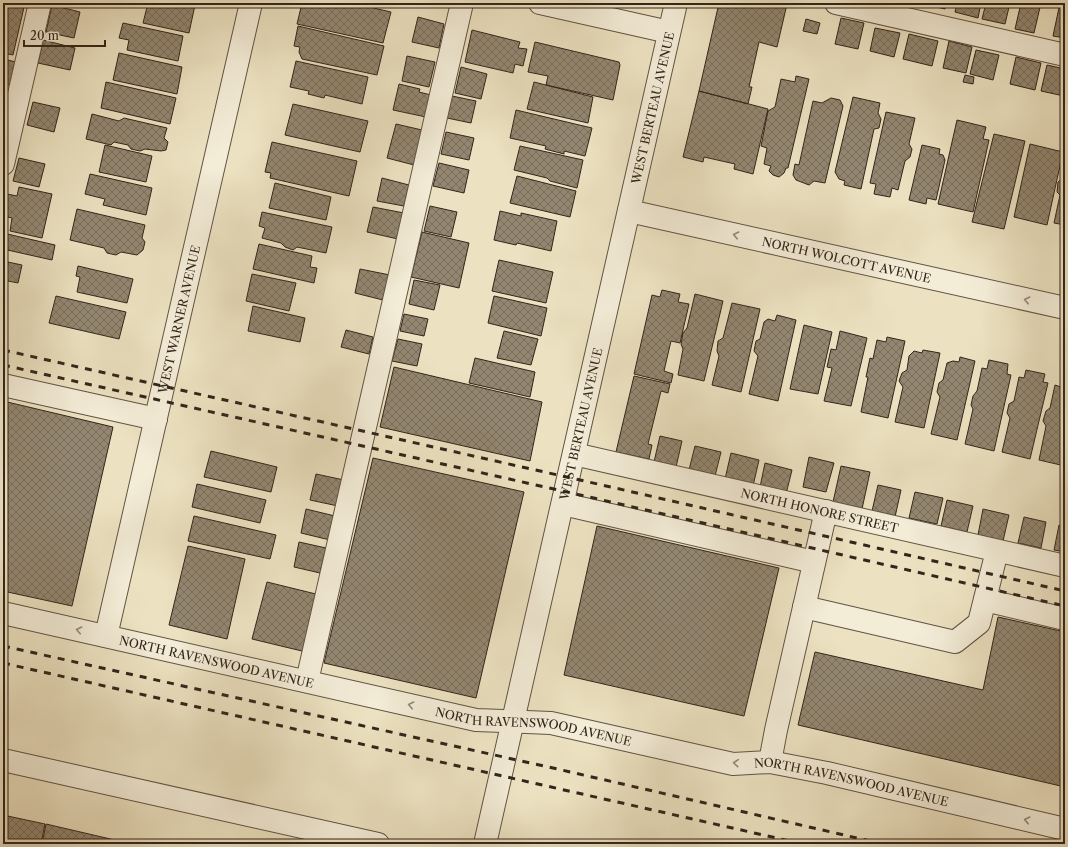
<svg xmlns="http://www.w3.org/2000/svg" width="1068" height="847" font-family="'Libre Caslon Text',serif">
<defs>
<pattern id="building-cross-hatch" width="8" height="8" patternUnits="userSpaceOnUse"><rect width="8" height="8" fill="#938771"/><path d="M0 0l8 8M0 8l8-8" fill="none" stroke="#796e5c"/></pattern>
</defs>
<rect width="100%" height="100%" fill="#ece2c1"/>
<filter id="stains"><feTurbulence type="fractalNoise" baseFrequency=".005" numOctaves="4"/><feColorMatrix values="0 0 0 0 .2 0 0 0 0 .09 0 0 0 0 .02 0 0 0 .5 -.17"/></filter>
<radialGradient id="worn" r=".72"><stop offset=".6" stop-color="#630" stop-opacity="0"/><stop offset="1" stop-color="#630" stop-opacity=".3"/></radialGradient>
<path fill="url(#building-cross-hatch)" stroke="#33251b" d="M3,3H25L13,55L3,53Z
M148,3H188L195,5L189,33L143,23Z
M302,3L309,5V3H352L391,12L383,43L297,24Z
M719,3H782L787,4L777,47L759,42L749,87H752L748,104L699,91Z
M920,3H946L945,9Z
M957,3H981L978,18L955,12Z
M986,3H1010L1005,24L982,19Z
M1021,3H1041L1034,33L1015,29Z
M1060,3L1065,5V38L1053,36Z
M52,5L80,12L74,38L46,32Z
M418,17L444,24L439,48L412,42Z
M841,18L864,23L858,49L835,44Z
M806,19L820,23L817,34L803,31Z
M123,23L183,36L178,61L127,50L129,40L119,38Z
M298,26L384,46L377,75L302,59L299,52L300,47L294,46Z
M875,28L900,33L894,57L870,51Z
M472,30L520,42L518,48L527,49L523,66L515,64L513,73L465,62Z
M909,34L938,41L932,66L903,59Z
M43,40L75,48L70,70L38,63Z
M949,41L972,47L966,73L943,68Z
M535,42L619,62L620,65L613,100L546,85L548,76L528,72Z
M976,50L999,55L993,80L970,74Z
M119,53L182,67L177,94L113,80Z
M407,56L435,62L429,87L402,81Z
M1016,57L1041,63L1035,90L1010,84Z
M3,59L16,62L11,85L3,84Z
M296,61L368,77L362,104L325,95L324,98L308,94L309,91L290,87Z
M1047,65L1065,69L1064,96L1041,91Z
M461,67L487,74L481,99L455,93Z
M965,75L974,77L973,84L963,82Z
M796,76L809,79L788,168H786L784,173L779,177L773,175L769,171L771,166L764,164L767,148L761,146L768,111L775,107L781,79L795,82Z
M106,82L176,98L170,124L101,108Z
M534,82L593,97L588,123L527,109Z
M399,84L420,89L419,92L431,95L426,117L393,110Z
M699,91L768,109L753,174L734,169L735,164L704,157L703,162L683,157Z
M3,94L7,95L3,115Z
M452,96L476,101L471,123L447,118Z
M853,97L880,103L878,113L881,119L879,128L874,129L861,189L844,185L845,181L839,179L835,172Z
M831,98L840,100L843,106L825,183L814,181L809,185L796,180L793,175L795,164L799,165L813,101L822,103Z
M33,102L60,108L54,132L27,125Z
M293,104L368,121L360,152L285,135Z
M516,110L592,128L585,156L564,151V154L545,149L546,146L510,138Z
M886,112L915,118L909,144L912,149L910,157L905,161L898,190L892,188L890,197L874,194L876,184L870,183Z
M92,114L119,121L124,118L167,128L164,138L168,142L166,150L161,151L145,149L140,151L131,149L128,145L114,142L111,145L86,139Z
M957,120L986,127L983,139L989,140L973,212L938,204Z
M396,124L422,130L414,165L387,158Z
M446,132L474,138L469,160L441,154Z
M994,134L1025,141L1004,229L972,222Z
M272,142L357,161L349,196L270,178L271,173L265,172Z
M1030,144L1063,152L1047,225L1014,217Z
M105,145L152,156L146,182L99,172Z
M922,145L940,149L939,154L943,155L945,160L936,200L927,198L926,204L909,200Z
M520,146L583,160L577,188L550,181L547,178L514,170Z
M19,158L45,164L39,187L13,181Z
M439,163L469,170L464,193L433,186Z
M1065,170V225L1054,223L1060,195L1057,192L1058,182L1063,178Z
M90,174L152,188L146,215L103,205L105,199L85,194Z
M517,176L576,191L570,217L510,203Z
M382,178L409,185L404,206L377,201Z
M275,183L331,197L326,220L269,208Z
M19,187L52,194L42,238L10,231L12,218L3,216V210L7,194L17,196Z
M430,206L457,212L451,237L424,231Z
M373,207L404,213L398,239L367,232Z
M77,209L145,225L142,238L145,242L143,250L137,255L121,252L116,255L107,253L104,248L70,240Z
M500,211L521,216V213L557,221L551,251L517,243L516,245L494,240Z
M262,212L332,227L326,253L297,247L293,250L285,247L281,243L262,238L265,228L259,226Z
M422,232L469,243L459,288L411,277Z
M3,233L55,245L52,260L3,249Z
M259,244L312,256L310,267L317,268L314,283L253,269Z
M499,260L553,272L546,303L492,291Z
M3,261L22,265L18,283L3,280Z
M78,266L133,279L127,303L77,292L80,277L76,276Z
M360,269L390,275L383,300L355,293Z
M252,274L296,283L289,311L246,301Z
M414,280L440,285L434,310L409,304Z
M662,290L680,294L678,302L689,304L680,343L671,341L664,371L673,374L671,383L634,374L652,295L660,297Z
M695,294L723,301L704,381L678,375L683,349L681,344L683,333L687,328Z
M56,296L126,312L119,339L49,323Z
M494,296L547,308L541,336L488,323Z
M732,303L760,309L741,392L712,385L719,356L717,351L718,341L723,338Z
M253,306L305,318L300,342L248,331Z
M404,314L428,319L424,336L400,331Z
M777,315L796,320L778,401L749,394L758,356L754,351L756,341L760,339L764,322L768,319L775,321Z
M804,325L832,332L818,394L790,389Z
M346,330L373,337L369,354L341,347Z
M504,331L538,339L531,365L497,358Z
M840,331L867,338L851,406L824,401L832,368L827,367L831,349L836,350Z
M887,337L905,341L888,418L861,412L868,377H866L870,358L873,359L877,340L886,342Z
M398,339L422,344L417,366L392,361Z
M923,350L940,353L924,428L895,422L903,387L899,381L902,373L907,370L909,356L914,351L922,353Z
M960,357L975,361L957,440L931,434L940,397L937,392L939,383L943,380L947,363L953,361L959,362Z
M475,358L535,372L530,397L469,383Z
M989,360L1008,364L1007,374L1011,375L994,451L965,444L973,409L971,405L973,396L977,391L982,368L987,369Z
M394,367L542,402L530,461L380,427Z
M1026,370L1045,374L1043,382L1048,383L1030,459L1002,452L1010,418L1007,413L1009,404L1014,401L1019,377L1024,378Z
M634,376L670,384L668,393L661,391L648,444L652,445L649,459L616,452Z
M1063,377L1065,378V466L1039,460L1046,426L1043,421L1046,411L1050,408L1055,385L1061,387Z
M3,401L113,427L72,606L3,591Z
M660,436L682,441L676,467L654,462Z
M695,446L721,452L715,476L689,470Z
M211,451L277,467L271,492L204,477Z
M731,453L759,460L753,486L725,479Z
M809,457L834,463L826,492L803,487Z
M373,458L524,492L476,698L324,663Z
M765,463L792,470L786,494L760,487Z
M841,466L870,472L862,509L833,502Z
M316,474L344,480L338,506L310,500Z
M197,484L266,500L260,523L192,507Z
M878,485L901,490L895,517L872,511Z
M915,492L943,498L937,524L909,518Z
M947,500L973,506L967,532L941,526Z
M306,509L335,516L330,540L301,533Z
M983,509L1009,515L1003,541L978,535Z
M194,516L276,535L270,559L188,541Z
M1024,517L1046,522L1041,548L1018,543Z
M1059,525L1065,526V552L1054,550Z
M597,526L779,568L744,716L564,675Z
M299,542L326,548L320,573L294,567Z
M188,546L245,559L227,639L169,625Z
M267,582L320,595L306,652L252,639Z
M998,617L1065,632V787L798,725L815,652L983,690Z
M3,815L45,824L41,844H3Z
M46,824L132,844H42Z"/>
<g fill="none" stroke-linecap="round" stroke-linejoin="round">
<defs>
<g id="minor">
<path d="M540,3L669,32"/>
<path d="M836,3L1065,55"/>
<path d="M3,164L40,3"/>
<path id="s1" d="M629,211L1065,308"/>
<path d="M3,385L156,419"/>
<path id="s2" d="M574,454L1065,566"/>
<path d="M563,504L814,562"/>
<path d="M985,600L1065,619"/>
<path d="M804,607L955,642L979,623L997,551"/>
<path id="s3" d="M3,613L476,720L551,723L733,764L770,762L827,773L1065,829"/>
<path id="s4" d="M106,636L251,3"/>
<path d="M307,681L462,3"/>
<path d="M3,760L378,844"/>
<path d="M770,762L776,730L826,511"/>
<path id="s5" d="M485,844L676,3"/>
</g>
</defs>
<use href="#minor" stroke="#615444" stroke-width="24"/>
<use href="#minor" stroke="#f3ecd7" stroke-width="22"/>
<path stroke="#33251b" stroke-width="3" stroke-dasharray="7 7" stroke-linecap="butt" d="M3,350L602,485L1065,591
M3,365L598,499L1065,606
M3,646L553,768L883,844
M3,663L803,844"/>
</g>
<defs><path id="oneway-chevron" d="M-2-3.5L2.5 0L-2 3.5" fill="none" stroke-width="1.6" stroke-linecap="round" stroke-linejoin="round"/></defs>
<g stroke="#938879">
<use href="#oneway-chevron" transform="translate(736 235) rotate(-167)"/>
<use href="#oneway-chevron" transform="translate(1027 300) rotate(-167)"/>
<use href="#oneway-chevron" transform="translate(79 630) rotate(-167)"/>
<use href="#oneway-chevron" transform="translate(411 705) rotate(-167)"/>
<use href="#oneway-chevron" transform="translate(736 763) rotate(-175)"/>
<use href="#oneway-chevron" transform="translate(1027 820) rotate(-167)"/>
</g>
<g text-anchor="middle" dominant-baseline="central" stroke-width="4" stroke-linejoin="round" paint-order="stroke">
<g font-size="12" fill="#33251b" stroke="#f3ecd7">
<text stroke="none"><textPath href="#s5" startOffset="755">WEST BERTEAU AVENUE</textPath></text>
<text stroke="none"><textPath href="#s1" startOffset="223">NORTH WOLCOTT AVENUE</textPath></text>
<text stroke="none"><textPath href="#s4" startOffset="325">WEST WARNER AVENUE</textPath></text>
<text stroke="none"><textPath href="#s5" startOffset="431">WEST BERTEAU AVENUE</textPath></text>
<text stroke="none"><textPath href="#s2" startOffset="252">NORTH HONORE STREET</textPath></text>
<text stroke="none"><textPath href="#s3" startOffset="219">NORTH RAVENSWOOD AVENUE</textPath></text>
<text stroke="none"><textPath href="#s3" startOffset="543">NORTH RAVENSWOOD AVENUE</textPath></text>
<text stroke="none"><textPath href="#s3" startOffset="867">NORTH RAVENSWOOD AVENUE</textPath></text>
</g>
</g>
<rect width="1068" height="847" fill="none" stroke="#ece2c1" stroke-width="16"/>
<rect x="4" y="4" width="1060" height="839" fill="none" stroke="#33251b" stroke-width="2"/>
<rect x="8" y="8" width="1052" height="831" fill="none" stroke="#33251b"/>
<path d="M24 40v6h81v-6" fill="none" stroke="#33251b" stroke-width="2"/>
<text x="30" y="40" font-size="12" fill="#33251b" stroke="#f3ecd7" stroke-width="3" paint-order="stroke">20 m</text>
<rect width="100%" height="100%" filter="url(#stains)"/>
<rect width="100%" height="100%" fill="url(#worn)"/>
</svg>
